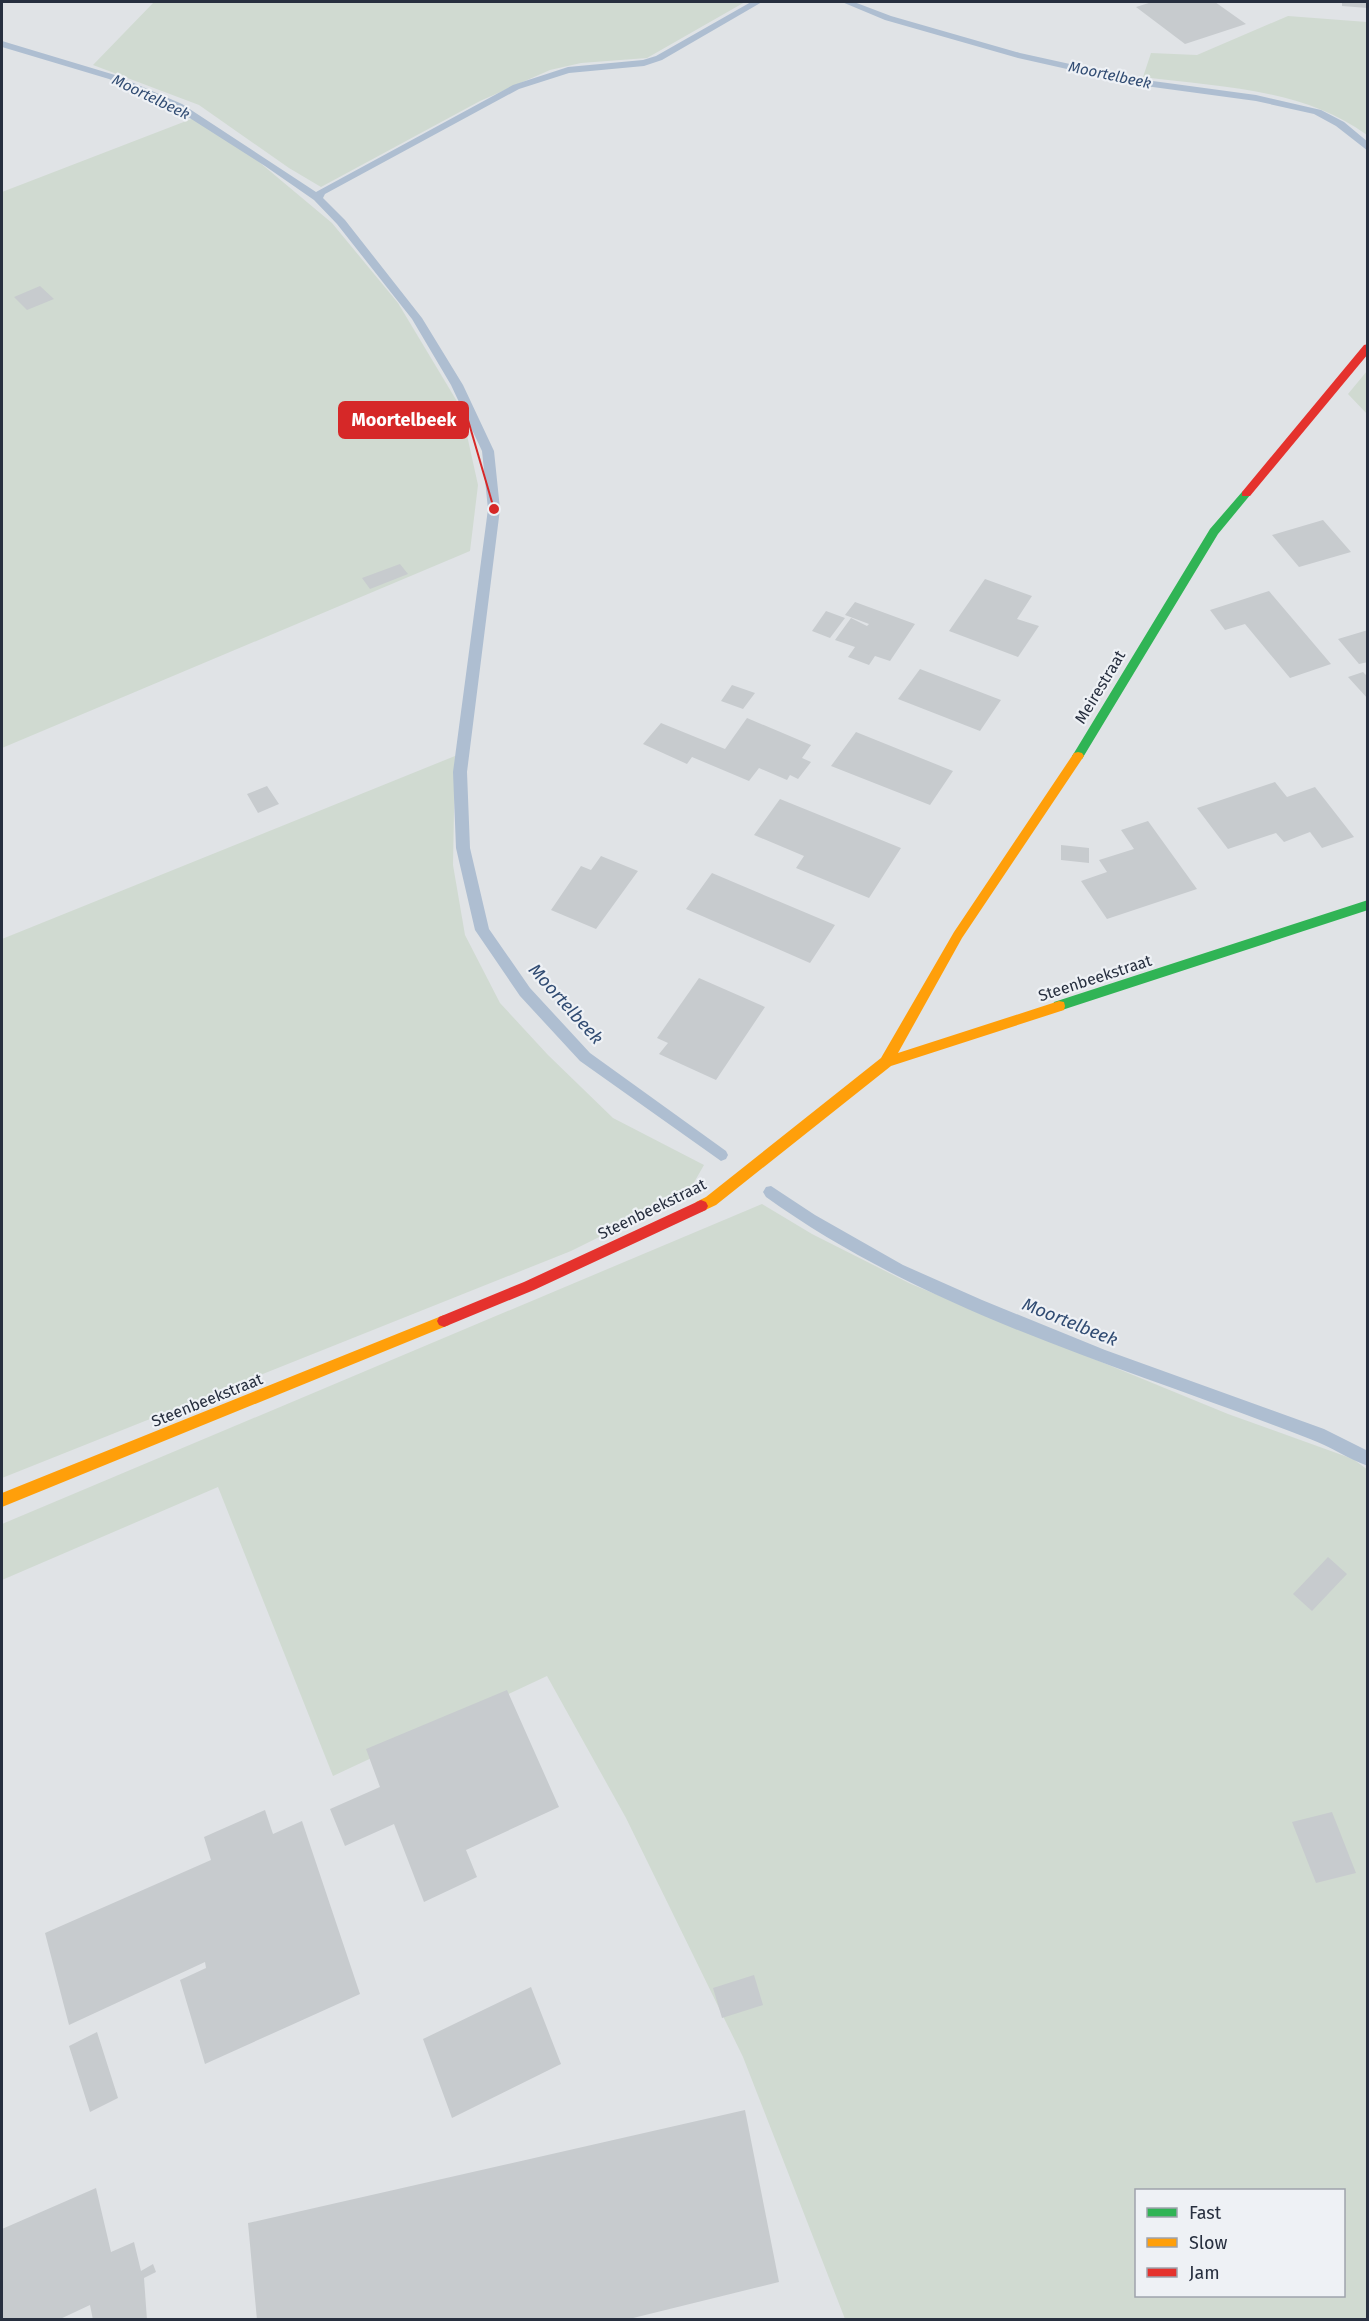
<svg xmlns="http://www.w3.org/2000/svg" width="1369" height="2321" font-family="'Fira Sans',sans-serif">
<rect width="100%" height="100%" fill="#e0e3e6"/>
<path fill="#d0dad1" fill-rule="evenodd" d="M154,2H745L647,58L581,63L550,70L480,101L321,187L289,168L199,105L93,65Z
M1288,16L1367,22V135C1303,88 1219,87 1143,77L1151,53L1197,55Z
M194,118L229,137L332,223L398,303L461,408L478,485L470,551L2,748V192Z
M1367,371V414L1348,394Z
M455,756L453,865L465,935L500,1003L548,1055L613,1118L704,1165L688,1193L571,1251L2,1478V939Z
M762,1204L812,1234L911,1284L1228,1414L1353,1459L1368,1470L1367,2319H845L743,2057L626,1818L547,1676L333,1776L218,1487L2,1580V1524ZM1136,2190H1344V2296H1136Z"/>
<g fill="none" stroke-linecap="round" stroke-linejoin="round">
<path fill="#aebed1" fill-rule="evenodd" d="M751,2H762L662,60L644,66L569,73L519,89L325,194L323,198L345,220L422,318L463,385L494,451L500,509L467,772L470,848L489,929L530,988L590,1053L726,1151L728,1155L726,1159L721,1161L580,1061L520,996L475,930L456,848L453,772L488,509L482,451L451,385L412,319L337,224L314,200L265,166L174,108L109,79L2,47V41L115,75L182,104L316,192L513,85L568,67L643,60L656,56Z
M842,2H854L891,16L1020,53L1138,79L1256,95L1321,110L1344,122L1368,142V151L1336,126L1314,114L1256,101L1138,85L1018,58L885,20Z
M771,1186L815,1215L903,1265L982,1300L1105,1350L1324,1429L1368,1451V1466C1348,1459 1330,1446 1310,1439C1125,1367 929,1314 766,1197L763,1192L766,1187Z"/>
</g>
<path fill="#c7cbce" d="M1152,2H1215L1246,24L1185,44L1136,7Z
M1342,2H1368V8L1342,6Z
M40,286L54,299L27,310L14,297Z
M1323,520L1351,552L1299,567L1272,535Z
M400,564L408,574L370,589L362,578Z
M985,579L1032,596L1017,619L1039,626L1018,657L949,631Z
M1269,591L1331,664L1290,678L1245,624L1225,630L1210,610Z
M855,602L915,624L890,661L875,656L869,665L848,657L855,647L835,640L851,618L867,626L869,624L845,615Z
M826,611L845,618L830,638L812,631Z
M1368,630V662L1359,664L1338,639Z
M920,669L1001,700L980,731L898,699Z
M1363,672L1368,677V699L1348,677Z
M732,685L755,693L743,709L721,701Z
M747,718L811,745L802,758L811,762L798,779L790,775L787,780L759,768L749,781L692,757L687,764L643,744L661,723L725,749Z
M856,732L953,771L930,805L831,766Z
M1275,782L1287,797L1315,787L1354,837L1322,848L1310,832L1284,842L1276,833L1228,849L1197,808Z
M267,786L279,804L258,813L247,794Z
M780,799L901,848L869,898L796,868L804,856L754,835Z
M1148,821L1197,889L1107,919L1081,881L1107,872L1099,860L1134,849L1121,830Z
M1061,845L1089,848V863L1061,860Z
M601,856L638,871L596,929L551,910L581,866L591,870Z
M712,873L835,925L810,963L686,909Z
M699,978L765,1007L716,1080L659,1054L668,1043L657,1038Z
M1328,1557L1347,1574L1312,1611L1293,1594Z
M507,1690L559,1807L466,1850L477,1877L424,1902L394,1824L345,1846L330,1809L380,1787L366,1749Z
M265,1810L273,1834L302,1821L360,1994L205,2064L180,1980L206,1968L205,1962L69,2025L45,1933L211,1860L204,1837Z
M1332,1812L1356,1873L1316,1883L1292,1822Z
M754,1975L763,2005L722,2018L713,1988Z
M531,1987L561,2064L452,2118L423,2039Z
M97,2032L118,2098L90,2112L69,2046Z
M745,2110L779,2282L625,2320H257L248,2223Z
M96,2188L111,2252L134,2242L141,2271L153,2264L156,2272L144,2278L147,2320H93L90,2305L58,2320H2V2229Z"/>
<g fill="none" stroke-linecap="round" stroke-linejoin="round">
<path fill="#30b455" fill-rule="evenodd" d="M1246,490L1251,494L1218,534L1082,759H1074L1072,756L1074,753L1210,529L1242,492Z
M1368,900V910L1059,1011L1053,1006L1054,1002Z"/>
<path fill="#ff9f0a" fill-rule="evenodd" d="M1078,752L1082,753L1084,756L1082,759L962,938L898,1053L1059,1001L1064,1002L1065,1006L1064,1010L891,1066L716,1205L701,1212L696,1210L694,1206L696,1202L706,1197L881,1058L954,932L1074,753Z
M444,1315L449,1317L451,1321L449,1325L2,1507V1493Z"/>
<path fill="#e5322d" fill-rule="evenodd" d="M1368,344V354L1250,496H1242V492L1364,345Z
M701,1200L706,1202L708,1206L706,1210L534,1290L444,1327L439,1325L437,1321L439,1317L524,1282Z"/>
</g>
<g text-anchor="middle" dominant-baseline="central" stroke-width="4.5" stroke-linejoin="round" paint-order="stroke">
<g font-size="15" font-style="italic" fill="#314c73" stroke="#eef1f5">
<text transform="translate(1110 75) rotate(12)">Moortelbeek</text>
<text transform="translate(151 97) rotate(26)">Moortelbeek</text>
</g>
<g font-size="16" fill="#272f3f" stroke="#eef1f5">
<text transform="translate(1100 687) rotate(-59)">Meirestraat</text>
<text transform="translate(1095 978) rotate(-18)">Steenbeekstraat</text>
<text transform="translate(652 1209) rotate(-26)">Steenbeekstraat</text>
<text transform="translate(207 1400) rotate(-22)">Steenbeekstraat</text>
</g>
<g font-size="18" font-style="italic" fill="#314c73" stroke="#eef1f5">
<text transform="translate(566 1004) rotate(48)">Moortelbeek</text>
<text transform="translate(1070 1322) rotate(22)">Moortelbeek</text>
</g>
</g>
<path fill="none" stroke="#d62828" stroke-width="2" d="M494 509L468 420"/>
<circle fill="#d62828" stroke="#eef1f5" stroke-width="2" cx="494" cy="509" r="6"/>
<rect fill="#d62828" stroke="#d62828" stroke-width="2" x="339" y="402" width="129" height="36" rx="6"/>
<g font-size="18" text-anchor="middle" font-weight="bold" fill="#fff">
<text x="404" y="426">Moortelbeek</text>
</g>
<rect width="1369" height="2321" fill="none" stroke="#272f3f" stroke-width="6"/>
<rect x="1135" y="2189" width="210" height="108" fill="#eef1f5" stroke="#9ea3ac" stroke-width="1.5"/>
<rect x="1147" y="2208" width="30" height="9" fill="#30b455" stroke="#9ea3ac" stroke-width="1.5"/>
<text x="1189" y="2219" font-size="18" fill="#272f3f">Fast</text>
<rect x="1147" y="2238" width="30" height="9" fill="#ff9f0a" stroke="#9ea3ac" stroke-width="1.5"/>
<text x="1189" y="2249" font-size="18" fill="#272f3f">Slow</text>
<rect x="1147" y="2268" width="30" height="9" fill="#e5322d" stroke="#9ea3ac" stroke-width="1.5"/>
<text x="1189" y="2279" font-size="18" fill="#272f3f">Jam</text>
</svg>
